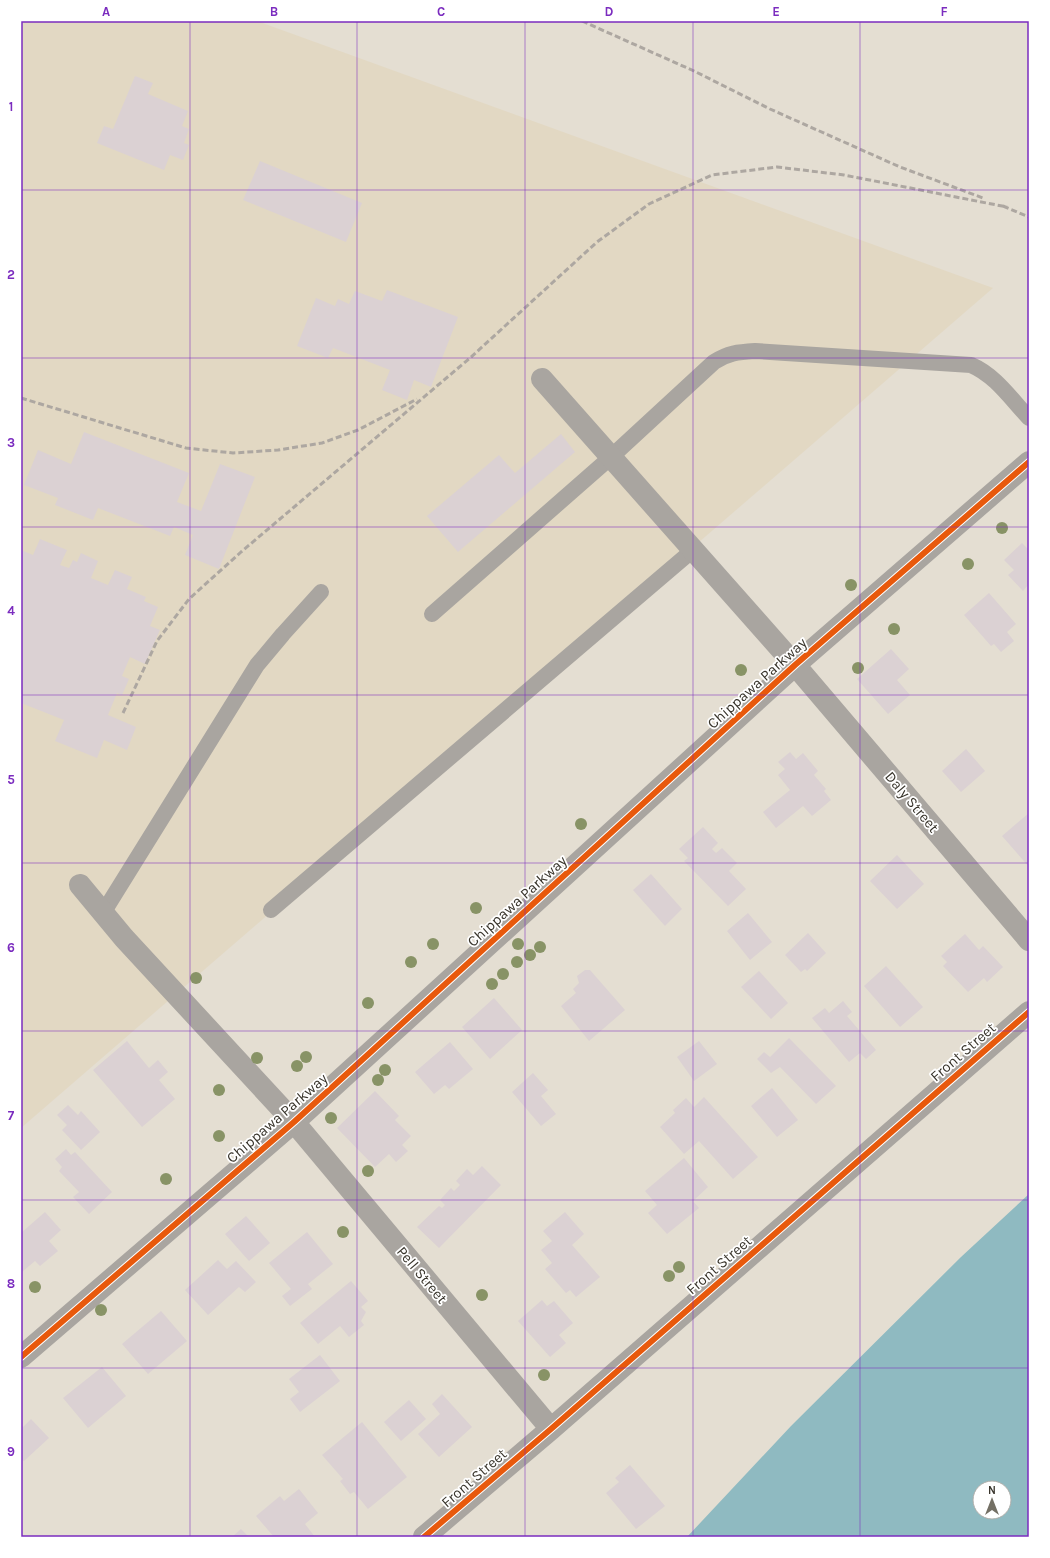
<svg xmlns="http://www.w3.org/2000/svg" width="1050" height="1558" font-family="Karla,sans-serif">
<rect width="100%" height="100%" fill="#e4ded2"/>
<path fill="#e2d8c3" d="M21,21H257L993,288L21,1128Z"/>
<path fill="#8fbac1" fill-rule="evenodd" d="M1029,1194V1537H687L791,1426L961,1257ZM980,1488H1004V1512H980Z"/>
<path fill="#dbd1d3" d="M135,76L153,83L148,94L188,111L182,126L189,129L184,143L189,145L183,160L170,155L164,170L97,143L104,126L113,129Z
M260,161L362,203L346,242L243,200Z
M387,290L458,317L431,387L414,380L407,400L382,390L390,370L333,348L328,358L297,346L316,298L335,306L338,299L349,304L355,291L382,301Z
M84,432L189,473L177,502L201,511L220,464L255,477L219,569L185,555L193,535L174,527L170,536L98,508L93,520L55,505L58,498L24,485L38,450L71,464Z
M561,434L575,452L458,552L427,516L499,455L515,473Z
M40,539L67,550L60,565L69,568L73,560L77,562L81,553L98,561L91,578L108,585L115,570L132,577L127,589L146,597L144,601L158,607L150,626L160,630L145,664L130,657L122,676L129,679L122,695L117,693L108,715L136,727L127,750L104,740L97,758L55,741L64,720L21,703V550L33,555Z
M1022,543L1028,549L1029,548V584L1023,591L1008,575L1014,570L1004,560Z
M989,593L1016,624L1007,632L1014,641L1001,652L994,644L991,646L964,615Z
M891,649L909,669L897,680L910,695L888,714L857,679Z
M966,749L985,771L961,792L942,771Z
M790,752L796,759L803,753L818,771L814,775L826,789L824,791L831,800L812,816L803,806L776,828L763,812L790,790L778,775L785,769L778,762Z
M1029,813V867L1002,836Z
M703,827L718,843L712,849L716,853L722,848L737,863L729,871L746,889L728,906L684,861L688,858L679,849Z
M897,855L924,884L897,909L870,881Z
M651,874L682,909L665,926L633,890Z
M748,913L772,942L750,960L727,931Z
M808,933L826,953L807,971L805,969L801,972L785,955Z
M965,934L979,950L983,946L1003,967L987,982L984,978L968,992L943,966L947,962L941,956Z
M886,966L923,1007L900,1027L864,986Z
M585,970H590L625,1010L589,1041L561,1006L576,993L573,989L579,983L577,976Z
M759,971L788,1003L771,1019L741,987Z
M494,998L522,1030L490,1059L462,1027Z
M843,1001L852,1012L847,1016L876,1050L866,1059L860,1053L849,1062L812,1018L825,1008L829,1013Z
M789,1038L836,1086L816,1104L780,1067L771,1073L757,1059L764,1052L770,1057Z
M127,1041L149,1068L158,1060L168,1072L159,1080L175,1099L142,1127L93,1070Z
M699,1041L717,1064L694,1081L677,1057Z
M450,1042L473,1069L449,1089L445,1085L434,1094L415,1072Z
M533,1073L548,1090L541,1096L556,1114L541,1126L512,1092Z
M772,1088L798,1120L777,1137L751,1106Z
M375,1091L399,1116L395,1120L411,1136L402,1145L408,1151L396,1162L389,1154L375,1167L337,1128Z
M704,1097L758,1157L733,1179L699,1141L684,1154L660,1127L675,1113L673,1110L686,1098L694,1107Z
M68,1105L78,1115L81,1111L100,1132L81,1150L62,1130L67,1125L57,1115Z
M66,1149L71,1155L75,1152L112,1192L89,1214L73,1197L79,1192L59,1171L62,1167L55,1159Z
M684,1158L708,1187L693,1201L699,1208L667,1234L648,1213L657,1205L645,1191Z
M482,1166L501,1185L439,1248L417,1227L439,1206L442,1208L445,1205L440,1200L451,1188L454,1191L460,1185L456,1181L467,1169L473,1175Z
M45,1212L61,1230L49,1241L58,1251L40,1266L35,1261L22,1272L21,1271V1233Z
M565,1212L584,1234L572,1245L600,1277L576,1297L570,1290L566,1293L545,1269L552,1263L541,1250L552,1241L543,1231Z
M246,1216L270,1243L249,1261L225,1234Z
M307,1232L333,1264L308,1284L312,1289L290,1306L282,1296L291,1289L269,1263Z
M218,1260L227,1269L236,1261L256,1282L245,1292L239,1287L208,1315L185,1290Z
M351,1281L368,1301L361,1307L366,1312L361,1321L364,1325L349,1337L340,1326L318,1344L300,1323Z
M542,1300L547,1306L554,1301L573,1323L559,1335L566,1343L550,1357L518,1321Z
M161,1311L187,1341L148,1374L122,1344Z
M320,1355L340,1381L300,1412L290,1399L299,1392L289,1379Z
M102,1367L126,1396L88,1428L63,1398Z
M442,1394L472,1427L439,1457L418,1434L440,1414L432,1404Z
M409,1400L426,1419L401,1441L384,1422Z
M31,1419L49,1438L24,1461L21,1459V1425L23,1427Z
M362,1422L407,1477L368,1509L354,1492L350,1494L340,1481L343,1479L322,1455Z
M630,1465L665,1506L636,1529L606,1493L619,1482L615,1478Z
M299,1489L318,1513L305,1524L315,1537H274L256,1516L280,1496L284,1501Z
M241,1529L249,1537H232Z"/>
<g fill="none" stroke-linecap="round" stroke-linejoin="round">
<path stroke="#a9a5a0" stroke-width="16" d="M432,614L611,457L714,362C728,353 738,352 755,351L971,365C995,375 1011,399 1029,418
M271,910L693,550
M103,913L257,665L283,634L321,592"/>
<path stroke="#a9a5a0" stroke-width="22" d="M542,379L795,665L1029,940
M80,885L124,938L294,1122L551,1429
M21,1357L294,1122L795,665L1029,462
M424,1537L551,1429L1029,1012"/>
<path stroke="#ada7a1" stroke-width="3" stroke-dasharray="6 3" stroke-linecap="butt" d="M582,21L694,71L770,109L900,167L983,198
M1003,206L1029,217
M21,398L186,448L233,453L278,450L322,443L358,430L417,399
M123,713L157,641L189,599L241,552L470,358L597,242L649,204L712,175L777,167L844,175L1007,207"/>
<defs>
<path id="cycleway" d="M21,1357L294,1122L795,665L1029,462
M424,1537L551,1429L1029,1012"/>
</defs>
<use href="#cycleway" stroke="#fff" stroke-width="8"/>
<use href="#cycleway" stroke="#e8590c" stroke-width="6"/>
</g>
<g fill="#889366">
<circle cx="1002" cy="528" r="6"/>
<circle cx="968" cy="564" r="6"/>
<circle cx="851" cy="585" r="6"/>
<circle cx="894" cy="629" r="6"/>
<circle cx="858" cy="668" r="6"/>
<circle cx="741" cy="670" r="6"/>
<circle cx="581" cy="824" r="6"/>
<circle cx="476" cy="908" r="6"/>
<circle cx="433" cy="944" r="6"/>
<circle cx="518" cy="944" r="6"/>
<circle cx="540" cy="947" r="6"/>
<circle cx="530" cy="955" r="6"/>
<circle cx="411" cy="962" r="6"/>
<circle cx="517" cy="962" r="6"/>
<circle cx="503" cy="974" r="6"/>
<circle cx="196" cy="978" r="6"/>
<circle cx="492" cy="984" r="6"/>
<circle cx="368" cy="1003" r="6"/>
<circle cx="306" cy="1057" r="6"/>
<circle cx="257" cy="1058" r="6"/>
<circle cx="297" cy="1066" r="6"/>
<circle cx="385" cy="1070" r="6"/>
<circle cx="378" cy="1080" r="6"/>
<circle cx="219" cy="1090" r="6"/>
<circle cx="331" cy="1118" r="6"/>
<circle cx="219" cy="1136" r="6"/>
<circle cx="368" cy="1171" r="6"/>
<circle cx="166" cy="1179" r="6"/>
<circle cx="343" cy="1232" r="6"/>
<circle cx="679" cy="1267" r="6"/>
<circle cx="669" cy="1276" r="6"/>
<circle cx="35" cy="1287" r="6"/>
<circle cx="482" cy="1295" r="6"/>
<circle cx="101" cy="1310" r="6"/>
<circle cx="544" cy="1375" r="6"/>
</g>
<path fill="none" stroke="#7b2cbf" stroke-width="1" stroke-opacity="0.55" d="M190,21V1537M357,21V1537M525,21V1537M693,21V1537M860,21V1537M21,190H1029M21,358H1029M21,527H1029M21,695H1029M21,863H1029M21,1031H1029M21,1200H1029M21,1368H1029"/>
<g text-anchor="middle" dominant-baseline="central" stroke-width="3.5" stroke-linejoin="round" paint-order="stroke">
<g font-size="15" fill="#38342b" stroke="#fff">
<text transform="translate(757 683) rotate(-42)">Chippawa Parkway</text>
<text transform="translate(912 802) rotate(50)">Daly Street</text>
<text transform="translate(517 901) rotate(-42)">Chippawa Parkway</text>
<text transform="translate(963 1052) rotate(-41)">Front Street</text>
<text transform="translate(277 1118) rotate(-41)">Chippawa Parkway</text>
<text transform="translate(719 1265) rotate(-41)">Front Street</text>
<text transform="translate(422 1275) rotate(50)">Pell Street</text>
<text transform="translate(474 1478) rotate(-41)">Front Street</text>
</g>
</g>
<rect width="1050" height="1558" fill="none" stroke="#ffffff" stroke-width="44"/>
<g transform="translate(992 1500)"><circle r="19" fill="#ffffff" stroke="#afaeaa"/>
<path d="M0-3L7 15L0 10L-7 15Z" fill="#747065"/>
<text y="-6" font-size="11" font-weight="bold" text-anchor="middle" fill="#38342b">N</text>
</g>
<rect x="22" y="22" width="1006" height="1514" fill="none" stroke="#7b2cbf" stroke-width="1.5"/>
<g font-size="13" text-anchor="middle" font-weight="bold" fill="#7b2cbf">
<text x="106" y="16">A</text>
<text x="274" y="16">B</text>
<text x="441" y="16">C</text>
<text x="609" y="16">D</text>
<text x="776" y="16">E</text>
<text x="944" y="16">F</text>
<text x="11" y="111">1</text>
<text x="11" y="279">2</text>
<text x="11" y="447">3</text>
<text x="11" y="615">4</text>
<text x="11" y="784">5</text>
<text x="11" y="952">6</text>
<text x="11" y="1120">7</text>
<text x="11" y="1288">8</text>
<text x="11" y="1456">9</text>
</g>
</svg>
